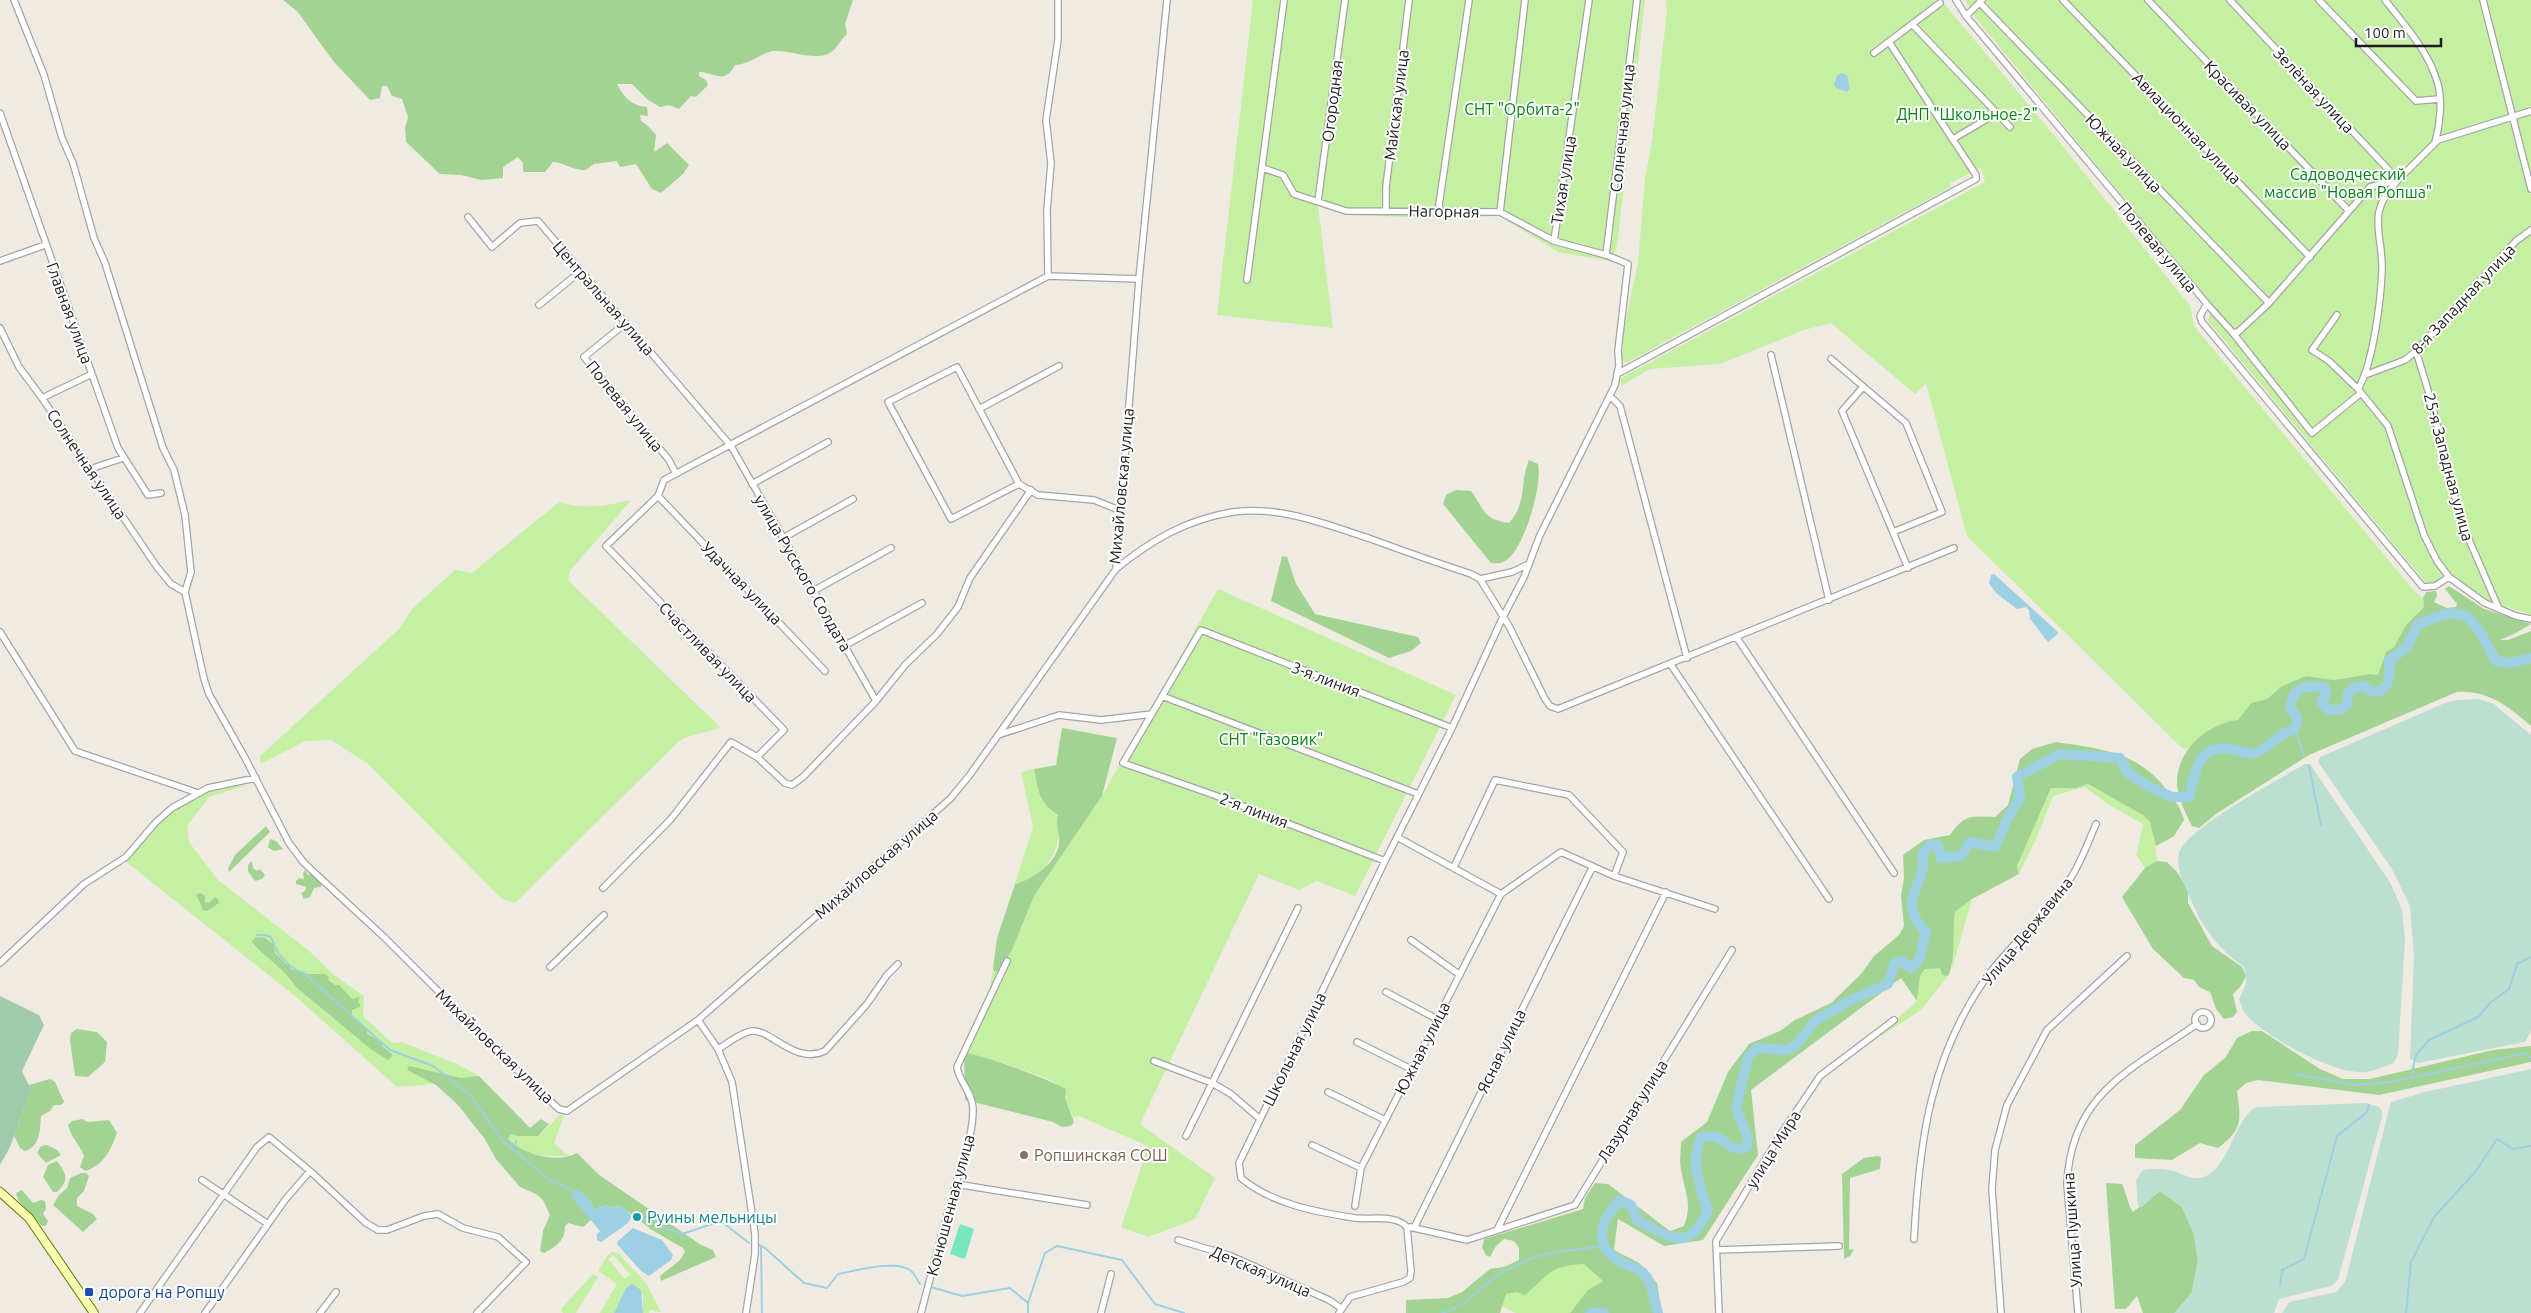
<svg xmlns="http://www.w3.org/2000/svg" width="2531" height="1313" font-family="Ubuntu,sans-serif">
<rect width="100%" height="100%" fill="#f0ebe2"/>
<path fill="#c5efa2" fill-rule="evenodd" d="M1253,0H1645L1617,247L1609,261L1558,252L1500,216L1438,218L1348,215L1318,206L1333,328L1217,315Z
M1666,0H1941L2053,134L2190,306L2194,326L2415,592L2423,598L2424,607L2406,625L2394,647L2386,652L2379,675L2370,674L2334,680L2306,676L2282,686L2267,699L2251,703L2238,720C2216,722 2203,733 2189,749L2182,748L1967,536L1926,383L1915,394L1831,323L1804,330L1720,364L1650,369L1621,386V378L1985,182L1981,168L1950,183L1951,187L1626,363L1622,359L1624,329L1638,263L1645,179L1652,140L1667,12Z
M1965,0H2531V615L2486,600L2453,580L2427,584L2208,321L2212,305L1974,16Z
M631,500L570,571L568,580L720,727C705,734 691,733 679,741L515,903L502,899L367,763L331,740L305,741L261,764L260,756L399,629L413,608L455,570L472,573L559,502C584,510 606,506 631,500Z
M1218,589L1456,695L1355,896L1317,881L1299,890L1259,874L1140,1124L1215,1178L1195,1219L1148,1237L1121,1227L1148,1146L1079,1116L1073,1117C1068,1106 1063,1087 1052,1081C1041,1075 974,1053 964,1053L989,993L993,969L995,972L1000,970L1018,936L1034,896L1102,796Z
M1034,769C1035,776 1036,786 1039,792C1043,801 1056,807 1058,817C1064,848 1046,877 1015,884L1033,827L1021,772Z
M2088,784C2103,795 2142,806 2150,823C2155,835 2156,849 2157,861L2145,868L2136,855L2143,824L2109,805L2085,787L2053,796L2037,837L2019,874L2017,866L2051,788H2076Z
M248,785L209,797L187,826L189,842L218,880L308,950L334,975L364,996L363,1016L392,1043L402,1042L459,1065L479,1076L423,1085L397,1087L295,996L125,861C150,832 177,797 217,788C227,786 238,786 248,785Z
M1972,899L1952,969V932L1955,912Z
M1936,967L1940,968L1942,975L1948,976L1921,1010L1883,1035L1880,1034L1917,1001L1920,976L1925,969Z
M561,1114L564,1116L554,1143L566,1154L572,1155C549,1157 524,1157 508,1139L511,1133L517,1136H538Z
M612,1252L618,1253L646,1283L661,1312L650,1310L649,1313H643V1296L632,1285L626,1288L614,1313H600L617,1284L598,1271L607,1256ZM613,1255L630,1274L625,1279L608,1259Z
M1585,1264L1604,1281L1588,1290L1570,1313H1516L1503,1307L1502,1303L1506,1294L1537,1284L1546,1274L1564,1265Z
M593,1274L598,1277L576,1313H563L561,1309Z"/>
<path fill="#a3d392" d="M283,0H853L845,24L847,34C842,38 839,44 835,49C821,64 792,50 775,51C763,51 752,64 735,65C724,85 717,73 699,72V76L706,80L708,85L696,97L691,96L679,109L669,105L660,107L648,100L632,84H617C624,97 631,106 647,107L648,116L640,115L641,121L648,126L656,135L654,152L667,143L689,165L683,174L661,193L652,189L636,164L620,167L617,161L594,164L586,170C570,170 566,163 553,162L545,172H523V163L518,157L503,167V178L481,180L461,175L440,174L406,142L405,128L408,117L402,99L392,96L387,86H382L380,98L370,100L334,62L297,11Z
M1529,460L1538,464C1543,484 1523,555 1503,562C1500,564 1495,563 1491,563L1443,504L1446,495L1456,490L1471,491C1485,510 1482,519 1509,523C1528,501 1519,484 1529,460Z
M1282,556L1287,557L1296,584L1315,614L1418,637L1421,643L1411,651L1389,658L1271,601Z
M2449,586L2484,609L2531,624L2516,633L2500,640H2508L2531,631V726C2509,707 2488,690 2457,692L2309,755L2216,814L2199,828L2192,826C2186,815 2178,797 2177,785C2175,752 2207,723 2238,720L2251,703L2267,699L2282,686L2306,676L2334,680L2370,674L2378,675L2386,652L2394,647L2406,625L2424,607L2423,598L2426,592L2436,591L2437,596L2434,602L2447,608L2456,607L2457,604L2445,589Z
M1062,728L1117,738L1102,796L1034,896L1012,950L1000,970L995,972L993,969L997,938L1015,884C1032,880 1058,862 1059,843C1060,833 1055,824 1058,815C1039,802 1038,791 1034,769L1056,765Z
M2056,742C2102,749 2140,752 2169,793C2176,802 2181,809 2184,820L2174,836L2156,846L2150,822L2143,815L2088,784L2076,788H2051L2017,866L2019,874L1972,899L1955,912C1952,930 1956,963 1948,976L1942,975L1940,968L1925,969L1920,976L1917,1001L1901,978L1751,1090L1758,1155L1703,1240L1664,1246L1618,1219L1614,1250L1639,1263L1657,1283L1662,1313H1570L1588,1290L1603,1281L1584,1264C1548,1266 1550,1274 1525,1295L1516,1292L1506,1294L1500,1313H1406V1300L1448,1298L1462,1292L1490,1269L1504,1267L1519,1260V1248L1514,1241L1504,1239L1496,1246L1490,1257L1486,1255L1482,1248L1484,1239L1583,1209L1585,1198L1595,1183L1608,1184L1670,1231L1684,1226C1694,1200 1682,1187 1680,1162C1680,1156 1681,1149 1681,1142L1707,1122L1728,1072L1749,1044L1780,1031L1795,1020L1831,1003L1861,974L1874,956L1899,935L1904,926L1901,896L1904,878L1903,855L1924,840L1950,835C1965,814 1970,816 1995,817L2008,805L2020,759L2032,749Z
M266,826L270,832L229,872L228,869L235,855Z
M270,839L276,841L283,849L274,851L268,847Z
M252,861L253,868L257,871L260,869L265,875L262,879L255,881L248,871V865Z
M2157,861L2167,862L2177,872L2188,889V903L2212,946L2242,967L2246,976L2240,987L2233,994L2237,1012L2233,1017L2224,1019L2216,1009L2210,992L2199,987L2194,980L2184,978L2153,949L2122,897L2145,868Z
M305,870L308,875L311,874L321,884V887L314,888L310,897L304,899L301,893L305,891L306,887L296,884V881L299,878L304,879L303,873Z
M201,893L205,896V902L209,903L215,897L218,899L219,903L207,911L203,910L196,894Z
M255,937L265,938L273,944L275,953L287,965L290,964L291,969L307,974H325L329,977L328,980L335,985H339L352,999L360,997L358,1002L361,1006L352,1010V1017L367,1028V1034L382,1041V1046L393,1055L388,1060L372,1050L296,987C284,968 266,959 252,942Z
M77,1029L97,1032L107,1042L105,1062L88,1077L75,1076L70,1041L71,1033Z
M2252,1031H2262L2320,1069L2343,1079H2370L2493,1050L2531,1046V1062L2379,1095L2258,1080L2246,1083L2237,1091C2241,1120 2243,1129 2218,1148L2200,1143L2172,1160L2135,1158V1145L2180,1110L2204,1075L2225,1058L2237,1038Z
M964,1053C979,1053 1051,1080 1066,1089L1065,1098L1074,1122L1071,1126L1062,1127L1053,1122L965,1100Z
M409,1066L461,1078L479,1076L530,1128L541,1119L549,1124L538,1136H517L511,1134L508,1139C522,1154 558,1164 577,1153L598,1174L701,1245L713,1250L716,1257L661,1281L660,1276L680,1260L685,1252L683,1248L652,1230L619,1205L615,1208L606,1205L594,1210L590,1201L584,1196L588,1215L592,1219L583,1227L568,1223L565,1226C565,1241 556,1247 544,1253L540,1251L543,1231L550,1215L543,1200L536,1194L520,1187L496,1159L484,1138L458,1105L436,1085L407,1070Z
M50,1079L55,1082L64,1102L61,1105H54L50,1111L41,1116C40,1130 40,1148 24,1151L20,1148L14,1136L31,1089L29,1085Z
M82,1119L88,1122L109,1120L117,1133C111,1150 103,1166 85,1171L80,1167L84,1156C79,1144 71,1137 68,1125L72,1121Z
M47,1145L57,1150L61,1155L46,1163L37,1153L41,1146Z
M1878,1156L1881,1157L1880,1169L1850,1178L1849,1249L1854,1250L1850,1256L1844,1259L1842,1174L1864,1158Z
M57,1161C66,1173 70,1180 57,1192H53L43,1177L48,1165Z
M81,1173H86L89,1176L84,1191L77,1198V1206L93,1214L97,1219L83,1232L53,1205L59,1195L67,1188L70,1178Z
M2106,1183L2122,1184C2127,1194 2127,1203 2133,1212L2160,1191L2182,1207L2194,1234L2198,1261L2192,1292L2177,1313H2143L2137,1296L2126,1309H2115Z
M22,1190L33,1203L41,1200L45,1201L46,1209L43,1214L48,1221L46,1226H42L18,1200L16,1193Z"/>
<path fill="#bddfd1" d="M2479,699L2494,704L2531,735V1031L2525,1042L2418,1063L2410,1059L2414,957L2410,906L2392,869L2318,762L2320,757L2445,703L2457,700Z
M2305,764H2310L2391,884L2402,910L2405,940L2398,1054L2394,1063C2385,1066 2374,1071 2365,1072C2334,1075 2268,1038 2247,1016C2243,1012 2241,1004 2239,999L2246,984L2244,967C2219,949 2203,929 2191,900C2185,885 2175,869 2179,853C2185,829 2281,778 2305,764Z
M2531,1069V1313H2282L2289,1302L2336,1292L2345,1282L2391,1102L2425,1092Z
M2366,1103L2379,1107L2382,1111V1117L2338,1280L2331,1286L2279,1299L2274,1313H2174L2192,1292L2198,1261L2194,1234L2182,1207L2160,1191L2142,1207L2138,1206L2136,1180L2143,1170C2153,1169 2163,1168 2173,1171C2183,1174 2190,1179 2199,1178C2229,1174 2232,1121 2256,1107Z"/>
<path fill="#a1cba8" d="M0,996L39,1015L44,1025L22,1071L31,1089L10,1147L0,1165Z"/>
<path fill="#77e7c0" d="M960,1224L974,1229L965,1259L950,1254Z"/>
<path fill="#9dd0e2" d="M1841,73L1847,75L1850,88L1847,92L1836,88L1834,85L1837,75Z
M1994,574L2057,631L2058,634L2048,642L2030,619L2029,610L2026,607L2017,609L1996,593L1989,583L1991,575Z
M579,1190L590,1201L594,1210L606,1205L615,1208L620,1205L632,1216L628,1223L601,1242L597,1240V1234L600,1231L571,1197L574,1191Z
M633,1228L662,1240L673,1255L671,1260L649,1276L641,1271L617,1244L618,1241Z
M632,1284L641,1290L643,1313H614L626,1288Z"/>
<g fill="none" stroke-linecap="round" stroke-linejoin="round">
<path stroke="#9dd0e2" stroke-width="2" d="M2295,729L2304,756
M2309,766L2321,825
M257,935C277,934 270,941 278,953C283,960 296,972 304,973L390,1050L433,1066L470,1095L503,1141L551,1181L574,1191
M2529,1058L2531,1057
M2294,1074L2355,1085L2391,1082L2527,1053
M2411,1077L2416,1055L2429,1040L2478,1017L2490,1003L2509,989L2517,964L2531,957
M513,1149L516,1141
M632,1216L682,1234L721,1221L749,1243
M759,1245L765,1248L804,1283L827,1288L838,1274C855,1271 897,1259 911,1271C915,1274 917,1280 920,1284
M761,1246L762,1313
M2280,1286L2282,1270L2304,1259L2337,1136L2366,1113L2369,1105
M931,1287L962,1296L1010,1288L1028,1303L1045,1253L1057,1246L1122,1260L1155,1304L1184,1313
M1028,1313V1303
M1442,1313C1471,1304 1478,1287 1502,1273C1537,1251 1565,1251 1605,1246
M2406,1313L2411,1262L2434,1217L2476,1171L2497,1139L2513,1149L2531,1146"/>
<path stroke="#9dd0e2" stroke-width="10" d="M1590,1313H1604
M1658,1313C1655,1303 1653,1289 1648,1279C1640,1266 1627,1267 1616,1259C1591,1242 1604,1216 1620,1200L1631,1205L1638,1221C1671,1237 1689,1254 1708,1210C1700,1189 1689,1157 1702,1137C1729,1132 1725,1155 1747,1147L1748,1138L1736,1108L1748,1057L1757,1048L1786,1050L1796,1045L1816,1020L1851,1000L1888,984L1895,963L1902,961L1910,968C1925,960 1920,946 1926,932C1919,927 1910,910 1912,901C1915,882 1926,877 1922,855L1930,845H1938L1941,858L1961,856L1970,842L1995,847L2008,818L2020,797L2017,777L2060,754L2120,758L2128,773L2148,786L2172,797H2189C2196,769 2198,741 2236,750C2243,752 2251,756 2258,752C2272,745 2279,733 2295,729L2298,719L2290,707C2294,686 2305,685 2325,687L2326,695L2321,702L2327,709C2336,711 2342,711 2348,703L2347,695L2353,688L2363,686L2373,692L2381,691C2391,682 2390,673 2389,661L2407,647L2418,624L2449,613L2467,616L2480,632L2496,661L2510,663L2531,658"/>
<defs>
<path id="street" d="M14,0L44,75L62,138L73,163L94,238L105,263L163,448L174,470L185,515L191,572L185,592L204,679L209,694L244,756L289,843L304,863L385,938L527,1080L559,1109L567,1111L698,1020L950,799L969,776L1116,569L1139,279L1167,0
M1956,0L1966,16L2207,304L2200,316L2202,322L2423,587L2435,586L2449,577
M2063,0L2310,257
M2148,0L2349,211
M2230,0L2398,180C2365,214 2383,232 2382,270C2381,300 2373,364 2358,389L2329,361L2312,350L2337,315
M2319,0L2416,101L2439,99
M2385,0C2404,24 2428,51 2437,81C2443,99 2440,125 2435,143
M2483,0L2531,189
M1980,3L2269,303
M1966,16L1982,0
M1912,24L2010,127
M1874,53L1940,3
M0,113L118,448L148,495L161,493
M1953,139L1997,113
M1263,168L1283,175L1294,194L1346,211L1500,212L1554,241L1606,255L1628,264L1618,351L1619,365L1615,385L1540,535L1524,577L1502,619L1452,728L1385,861L1239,1163L1241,1178C1272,1204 1316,1212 1355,1218C1371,1220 1395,1214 1407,1227L1411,1271L1410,1278L1403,1282L1350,1297L1339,1313
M1318,201L1345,0
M1386,210V187L1409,0
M1440,212L1439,205L1469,0
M1500,212L1525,0
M468,217L492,247L520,223L538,221L731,446L876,701
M1554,241L1589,0
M1606,255L1637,0
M0,261L45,245
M1048,276L1047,210L1051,163L1046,120L1058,40V0
M1247,280L1284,0
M2207,304L2233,333L2238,332L2269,303L2370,187L2398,180L2438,140L2531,111
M539,305L581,271
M626,323L584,357L669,460L676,474
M0,328L19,367L42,398L157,567L171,584L185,592
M2233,333L2312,433L2361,393
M2416,351L2430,397L2461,521L2499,609
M1771,355L1829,600
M1831,359L1906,423L1942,512L1893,532
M1617,374L1976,179V175L1889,42
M2365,375L2405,360L2416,351L2516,241L2531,230
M1863,387L1842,411L1908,568
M2358,389L2388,426L2424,535L2437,561L2449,577L2485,603L2516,616L2531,619
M1610,396L1620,406L1687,658
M42,398L92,374
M979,409L1059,366
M90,469L123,458
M752,484L828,442
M1019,484L957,367L888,402L951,519L1019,484L1038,495L1094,500L1119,510
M658,496L825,671
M783,538L853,499
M1116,569C1151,540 1188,519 1233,512C1280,505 1331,526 1374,540C1406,552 1438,563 1471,574L1480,579L1509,626L1545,699L1550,706L1558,709L1954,548
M1480,579L1512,572L1529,564
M813,591L891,548
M0,632L75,751L198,793
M1737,638L1894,873
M844,646L922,603
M1671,665L1829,899
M1162,696L1418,794
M998,735L1059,715L1101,720L1152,714
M757,757L784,730L606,546L658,496L664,480L1048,276L1139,279
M1397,837L1501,894L1561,852L1614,876L1715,909
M1385,861L1214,795L1123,763L1201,630L1452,728
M1454,867L1495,780L1569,795L1623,852L1614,876
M603,888L671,819L731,742L757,757L785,783L792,785L803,777L876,701L905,665L937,634L958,607L970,578L1031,490
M1411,940L1460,975
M0,963L84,884L126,857L156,822L172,808L208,788L256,778
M550,967L604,915
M1386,992L1437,1019
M2195 1020a8 8 0 1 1 16 0a8 8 0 1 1-16 0Z
M698,1020L718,1049L732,1082L755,1234V1254L746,1313
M1357,1042L1411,1069
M718,1049C727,1044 741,1032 752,1031C771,1029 794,1065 825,1051L867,1004L887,975L898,964
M1154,1061L1212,1083L1231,1094L1260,1119
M1328,1092L1385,1120
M1186,1136L1298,908
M1312,1145L1361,1168
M202,1180L268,1224
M956,1184L1087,1205
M1355,1206L1361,1168L1501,894
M1410,1227L1414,1228L1592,868
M1414,1228L1467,1240L1575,1205L1732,950
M1497,1230L1666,892
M1914,1239C1919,1143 1930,1055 1989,974C2014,941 2048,914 2070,879C2081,863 2088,842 2096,824
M1178,1240L1231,1256L1329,1300L1341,1308
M1716,1250L1839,1246
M140,1313L257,1147L269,1137L310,1171
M205,1313L285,1200L310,1171L366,1223L378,1230H387L424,1216L438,1214L463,1228L498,1237L526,1262L477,1313
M320,1313L336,1292
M921,1313C932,1271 943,1229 955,1187C962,1161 973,1137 973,1109C973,1093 959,1082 957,1067L1007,961
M1101,1313L1111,1274
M1719,1313L1716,1241L1779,1137L1820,1076L1894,1020
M2001,1313L1992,1189L1995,1150L2007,1105L2047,1030L2127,956
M2078,1313L2067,1184C2071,1093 2131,1070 2197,1024"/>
<path id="secondary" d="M0,1192L29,1218L94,1313"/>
</defs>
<use href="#street" stroke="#a4a4a4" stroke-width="8"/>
<use href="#secondary" stroke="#677800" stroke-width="10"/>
<use href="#street" stroke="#fff" stroke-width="5.5"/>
<use href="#secondary" stroke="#f8ffb0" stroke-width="8"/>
</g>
<circle fill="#8d6e63" stroke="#fff" stroke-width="2" cx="1024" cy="1155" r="5"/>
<circle fill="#0f9aa8" stroke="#fff" stroke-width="2" cx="637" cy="1217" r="5"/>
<rect fill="#1a4fb4" stroke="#fff" stroke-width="2" x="84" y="1287" width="10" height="10" rx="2.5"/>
<g text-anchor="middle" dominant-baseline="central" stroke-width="4" stroke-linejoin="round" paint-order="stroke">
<g font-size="16" fill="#1d1d1d" stroke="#fff">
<text transform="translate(2314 90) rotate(47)">Зелёная улица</text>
<text transform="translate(1332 101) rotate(-83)">Огородная</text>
<text transform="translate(1396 105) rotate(-83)">Майская улица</text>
<text transform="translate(2248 105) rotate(46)">Красивая улица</text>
<text transform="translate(1622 128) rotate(-84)">Солнечная улица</text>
<text transform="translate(2187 128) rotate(46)">Авиационная улица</text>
<text transform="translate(2124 153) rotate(46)">Южная улица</text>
<text transform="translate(1563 180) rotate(-81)">Тихая улица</text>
<text transform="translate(1444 211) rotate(1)">Нагорная</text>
<text transform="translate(2158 247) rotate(50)">Полевая улица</text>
<text transform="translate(604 298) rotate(49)">Центральная улица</text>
<text transform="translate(2463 299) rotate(-47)">8-я Западная улица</text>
<text transform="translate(70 313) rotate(70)">Главная улица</text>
<text transform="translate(625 406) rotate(51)">Полевая улица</text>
<text transform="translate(87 464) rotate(56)">Солнечная улица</text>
<text transform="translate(2449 467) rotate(75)">25-я Западная улица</text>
<text transform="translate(1121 486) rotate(-85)">Михайловская улица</text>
<text transform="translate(803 573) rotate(60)">улица Русского Солдата</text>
<text transform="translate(742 583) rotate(46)">Удачная улица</text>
<text transform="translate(708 652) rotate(46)">Счастливая улица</text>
<text transform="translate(1326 679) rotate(21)">3-я линия</text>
<text transform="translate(1254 810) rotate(21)">2-я линия</text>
<text transform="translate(876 864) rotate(-41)">Михайловская улица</text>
<text transform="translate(2027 931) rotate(-51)">Улица Державина</text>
<text transform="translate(495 1046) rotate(44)">Михайловская улица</text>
<text transform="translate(1422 1048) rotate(-63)">Южная улица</text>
<text transform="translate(1294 1049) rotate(-64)">Школьная улица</text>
<text transform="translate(1501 1051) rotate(-64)">Ясная улица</text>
<text transform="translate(1632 1111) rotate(-58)">Лазурная улица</text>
<text transform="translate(1773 1149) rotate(-58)">улица Мира</text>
<text transform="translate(950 1205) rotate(-75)">Конюшенная улица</text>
<text transform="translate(2072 1230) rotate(-94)">Улица Пушкина</text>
<text transform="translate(1261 1271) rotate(23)">Детская улица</text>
</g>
<g font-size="16" fill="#008610" stroke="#fff">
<text x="1522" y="109">СНТ "Орбита-2"</text>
<text x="1967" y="114">ДНП "Школьное-2"</text>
<text x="2348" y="174">Садоводческий<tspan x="2348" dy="18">массив "Новая Ропша"</tspan></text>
<text x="1271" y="739">СНТ "Газовик"</text>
</g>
<g font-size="16" fill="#785e54" stroke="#fff" text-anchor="start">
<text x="1034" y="1155">Ропшинская СОШ</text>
</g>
<g font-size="16" fill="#0d838f" stroke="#fff" text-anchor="start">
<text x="647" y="1217">Руины мельницы</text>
</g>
<g font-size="16" fill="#164399" stroke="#fff" text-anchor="start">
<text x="99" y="1292">дорога на Ропшу</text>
</g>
</g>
<path d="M2356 38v8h85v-8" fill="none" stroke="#1d1d1d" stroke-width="2.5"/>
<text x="2364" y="38" font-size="15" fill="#1d1d1d" stroke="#ffffff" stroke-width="4" paint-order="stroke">100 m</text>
</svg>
